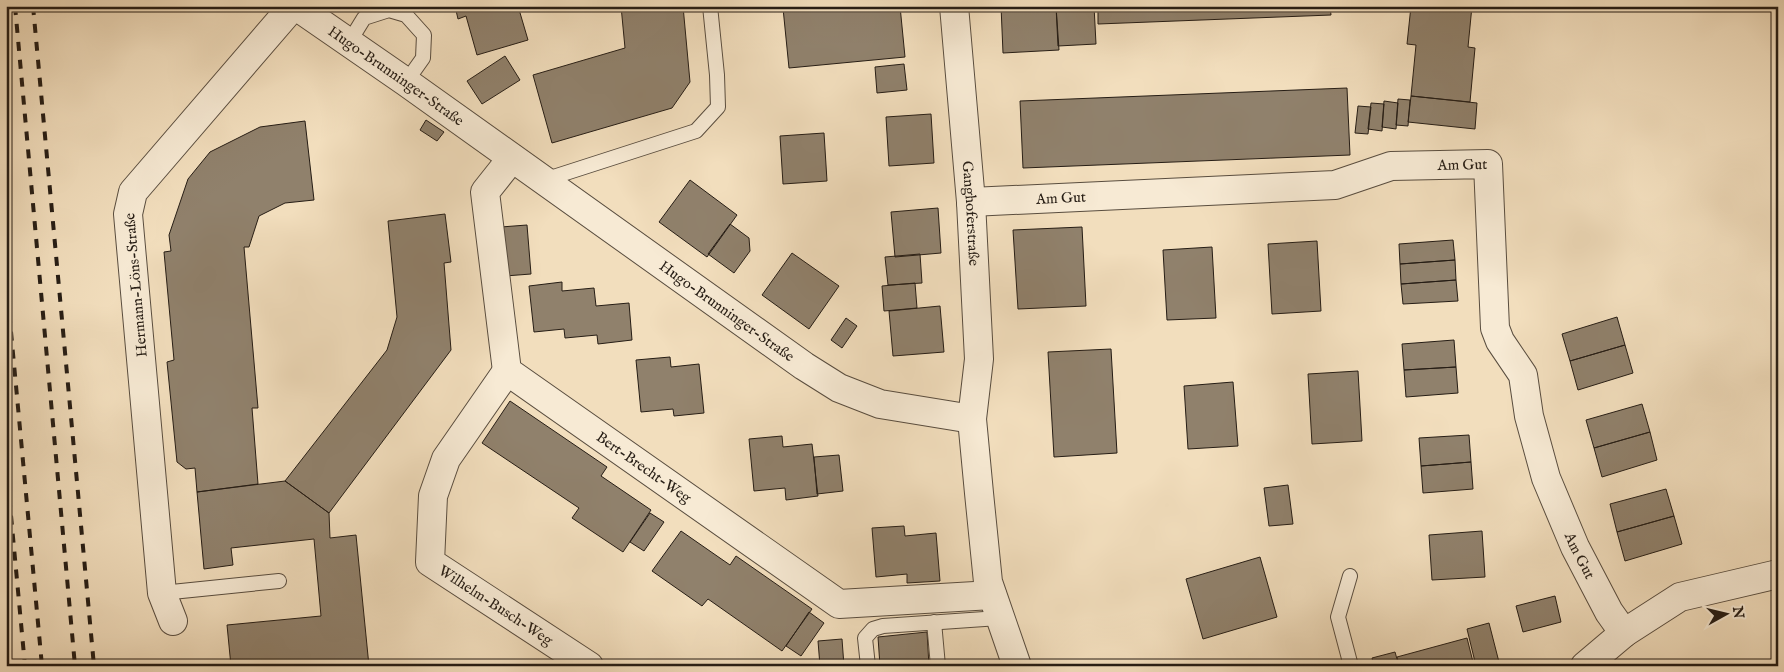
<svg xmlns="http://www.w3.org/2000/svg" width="1784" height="672" font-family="'IM FELL English',serif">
<rect width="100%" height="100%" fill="#f2debd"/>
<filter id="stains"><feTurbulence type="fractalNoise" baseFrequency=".004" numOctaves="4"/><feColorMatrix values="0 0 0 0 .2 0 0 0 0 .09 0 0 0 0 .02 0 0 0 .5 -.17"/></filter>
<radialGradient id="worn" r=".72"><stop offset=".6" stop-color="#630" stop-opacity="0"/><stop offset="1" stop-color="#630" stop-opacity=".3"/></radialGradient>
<path fill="#90816c" stroke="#261d15" d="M455,6H518L528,40L477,55L466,16L458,19Z
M621,6H683L690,82L672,108L552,143L533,75L625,48Z
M759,6H900L905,57L789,68L783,8L760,11Z
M1001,6H1056L1059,50L1003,53Z
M1056,6H1094L1096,44L1058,46Z
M1098,6H1330L1331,15L1098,24Z
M1411,6H1472L1468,47L1475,48L1470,102L1411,96L1416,45L1407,44Z
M505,56L520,80L482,104L467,81Z
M904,64L907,90L877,93L875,67Z
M1347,88L1350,155L1023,168L1020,101Z
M1411,96L1477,103L1475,129L1408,122Z
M1398,99L1410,100L1408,126L1396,125Z
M1384,101L1398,103L1396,129L1382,127Z
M1371,103L1384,104L1382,131L1368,129Z
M1358,106L1371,107L1368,134L1355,133Z
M931,114L934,163L889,166L886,117Z
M426,120L444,132L437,141L420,130Z
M305,121L314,200L285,203L259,216L249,247H244L258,408H252L258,484L197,492L195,468L186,469L177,462L167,362L174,360L164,252L171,251L169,235L188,179L210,152L260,127Z
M824,133L827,181L783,184L780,136Z
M690,180L737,215L707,257L659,222Z
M938,208L941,253L895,257L891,212Z
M445,214L451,262L444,263L451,350L329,513L285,481L387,350L397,317L388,221Z
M730,224L749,238L750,251L734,273L708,254Z
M527,225L531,274L505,276L501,227Z
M1082,227L1086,306L1018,309L1013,230Z
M1453,240L1455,260L1400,264L1399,244Z
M1317,241L1321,311L1272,314L1268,244Z
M1212,247L1216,318L1167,320L1163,250Z
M792,253L839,286L809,329L762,295Z
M920,254L922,283L888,285L885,257Z
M1455,260L1456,280L1401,284L1400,264Z
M1456,280L1458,301L1403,304L1401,284Z
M562,282V291L594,288L596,306L629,303L632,340L598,344L597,335L565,338L564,329L534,332L529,286Z
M915,283L917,308L884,311L882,286Z
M940,306L944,352L893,356L889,311Z
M1617,317L1625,345L1570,361L1562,334Z
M846,318L857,326L842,348L831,340Z
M1454,340L1456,367L1404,370L1402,344Z
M1625,345L1633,373L1578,390L1570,361Z
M1111,349L1117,453L1054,457L1048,352Z
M670,357L671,367L699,364L704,413L674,416L673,409L641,412L636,360Z
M1456,367L1458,393L1406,397L1404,370Z
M1358,371L1362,441L1312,444L1308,374Z
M1233,382L1238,446L1188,449L1184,386Z
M510,401L607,467L601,476L651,510L623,552L572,518L579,508L482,443Z
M1642,404L1650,432L1594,448L1586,420Z
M1650,432L1657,460L1602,477L1594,448Z
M1469,435L1471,462L1421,466L1419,438Z
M782,436L783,447L812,444L818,496L786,500L785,488L754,491L749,439Z
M839,455L843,491L817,494L814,457Z
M1471,462L1473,489L1423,493L1421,466Z
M285,481L329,513L330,538L356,535L369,666H231L227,625L321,616L314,539L231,548L233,565L204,569L197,492Z
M1288,485L1293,524L1269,526L1264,488Z
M1666,489L1674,516L1617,532L1610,504Z
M650,513L664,522L644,551L630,542Z
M1674,516L1682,544L1625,561L1617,532Z
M904,526L905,536L936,533L940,581L907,583V574L876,577L872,528Z
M681,531L730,565L736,556L812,609L782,651L708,599L702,606L652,571Z
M1482,531L1485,577L1432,580L1429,535Z
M1260,557L1277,617L1203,639L1186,579Z
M1555,596L1561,622L1523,632L1516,606Z
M809,612L824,623L801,656L786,646Z
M1489,623L1500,666H1476L1467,629Z
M927,632L929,666H880L878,637Z
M1467,638L1474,666H1399L1397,657Z
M842,639L844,666H820L818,641Z
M1395,652L1399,666H1374L1372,658Z"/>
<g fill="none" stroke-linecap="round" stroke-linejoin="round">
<defs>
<path id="lane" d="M348,44L364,18L389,10L406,15L424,35L423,58L406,82
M544,180L696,131L718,107L717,75L710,6
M1350,576L1338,617L1351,666
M162,593L279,581
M934,622L938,666
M868,666L865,638L873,629L883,626L999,618"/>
<g id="street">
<path id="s1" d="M296,6L406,82L804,366L839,388L880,404L972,419"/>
<path id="s2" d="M954,6L971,202L979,359L972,419L979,493L988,582L1017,666"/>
<path id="s3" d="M512,158L485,192L507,371L839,604L992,595"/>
<path id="s4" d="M971,202L1335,185L1391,166L1488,164L1495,328L1500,341L1523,375L1529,416L1546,478L1575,547L1609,612L1624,633"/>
<path id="s5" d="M507,371L446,459L433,496L430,562L589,666"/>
<path d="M173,621L162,593L128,214L133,192L293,6"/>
<path d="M1585,666L1624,633L1680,597L1778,574"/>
</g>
</defs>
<use href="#lane" stroke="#594d3f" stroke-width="16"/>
<use href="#street" stroke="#594d3f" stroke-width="30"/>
<use href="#lane" stroke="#f7ead4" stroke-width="14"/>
<use href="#street" stroke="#f7ead4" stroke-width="28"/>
<path stroke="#261d15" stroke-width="4" stroke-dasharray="9 9" stroke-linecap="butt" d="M15,6L75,666
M33,6L94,666
M6,278L42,666
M6,462L25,666"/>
</g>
<g text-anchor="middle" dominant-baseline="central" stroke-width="5" stroke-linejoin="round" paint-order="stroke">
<g font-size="15" fill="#261d15" stroke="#f7ead4">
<text stroke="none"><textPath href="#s1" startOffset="122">Hugo-Brunninger-Straße</textPath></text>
<text stroke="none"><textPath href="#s4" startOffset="495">Am Gut</textPath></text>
<text stroke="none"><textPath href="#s4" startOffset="90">Am Gut</textPath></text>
<text stroke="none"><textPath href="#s2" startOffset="208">Ganghoferstraße</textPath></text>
<text transform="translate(136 285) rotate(-95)">Hermann-Löns-Straße</text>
<text stroke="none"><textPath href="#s1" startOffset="528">Hugo-Brunninger-Straße</textPath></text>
<text stroke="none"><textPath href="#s3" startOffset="391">Bert-Brecht-Weg</textPath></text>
<text stroke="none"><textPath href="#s4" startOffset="930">Am Gut</textPath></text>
<text stroke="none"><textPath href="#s5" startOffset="291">Wilhelm-Busch-Weg</textPath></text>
</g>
</g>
<rect width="1784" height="672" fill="none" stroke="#f2debd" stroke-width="25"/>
<rect x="8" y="8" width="1769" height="657" fill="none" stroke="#261d15" stroke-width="2.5"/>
<rect x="12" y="12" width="1759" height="647" fill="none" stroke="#261d15"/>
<g transform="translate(1726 614) rotate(82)" stroke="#f7ead4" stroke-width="4" paint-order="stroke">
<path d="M0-4L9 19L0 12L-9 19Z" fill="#261d15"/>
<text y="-8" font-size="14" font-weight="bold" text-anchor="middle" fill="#261d15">N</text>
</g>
<rect width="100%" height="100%" filter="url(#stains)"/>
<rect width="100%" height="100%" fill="url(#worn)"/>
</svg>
